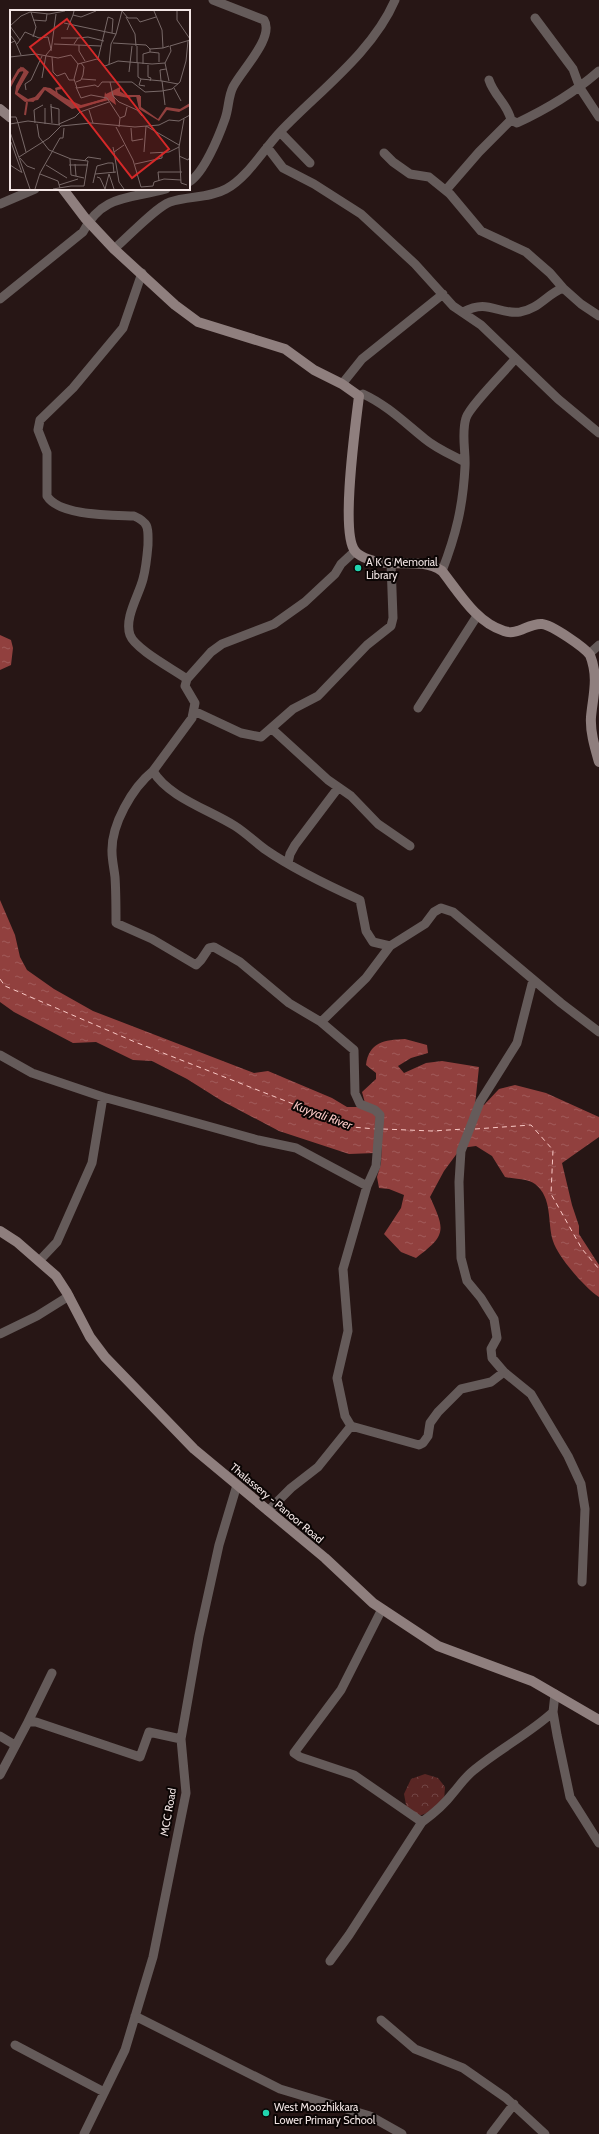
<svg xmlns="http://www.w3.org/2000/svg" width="599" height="2134" font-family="Cabin,sans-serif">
<defs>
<pattern id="park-crowns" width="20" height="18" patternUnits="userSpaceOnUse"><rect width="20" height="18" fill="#5a2624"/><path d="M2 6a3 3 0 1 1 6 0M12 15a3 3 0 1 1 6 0" fill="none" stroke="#724544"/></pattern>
<pattern id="water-ripples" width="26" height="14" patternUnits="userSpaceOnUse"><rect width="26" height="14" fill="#91403e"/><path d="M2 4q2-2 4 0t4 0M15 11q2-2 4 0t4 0" fill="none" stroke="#a15b5a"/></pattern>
</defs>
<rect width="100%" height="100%" fill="#271615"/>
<path fill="url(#park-crowns)" d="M425,1774L438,1778L445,1787L444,1801L432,1811L419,1816L407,1810L404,1794L411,1779Z"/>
<path fill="url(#water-ripples)" d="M0,635L11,640L13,648L11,665L0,670Z
M0,900L15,935L20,957L27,970L54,989L93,1011L254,1073L268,1071L332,1098L347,1107H358L376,1114L375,1153L349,1154L279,1131L222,1101L187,1079L152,1061L133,1060L96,1042L73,1043L14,1012L0,1002Z
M405,1039L427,1045L428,1053L411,1058L398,1066L404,1073L426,1063L442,1061L479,1067L475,1105H484L499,1089L515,1085L546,1093L599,1117V1137L562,1163L572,1205L579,1226V1234L599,1265V1297C585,1288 558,1257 553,1241C547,1222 553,1198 535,1184C529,1179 514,1179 505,1177L492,1156L476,1146L461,1148L444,1171L430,1197C445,1230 447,1235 416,1258L401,1252L384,1234L401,1208L404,1195L389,1189L379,1188L377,1177L381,1163L383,1113L365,1103L362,1092L376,1079V1073L366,1065C369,1042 384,1040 405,1039Z"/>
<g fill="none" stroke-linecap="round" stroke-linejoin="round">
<path stroke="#f9c8c5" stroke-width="1" stroke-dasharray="5 4" stroke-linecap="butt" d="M0,979L5,986L135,1042L352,1127L376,1129
M383,1129L432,1131L465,1129
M475,1129L531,1125L553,1150L551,1194L582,1249L599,1269"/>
<path stroke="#655b5a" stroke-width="9" d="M535,18L573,69L580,88L599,117
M511,120L517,123C547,109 574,93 599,71
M280,132L310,163
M267,147L283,168L314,184L361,214L415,264L453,306L481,325L558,399L599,433
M384,153L393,162L410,174L429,177L450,194L481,231L526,252L550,273L563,288
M189,182C204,173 219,136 225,119C229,108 228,97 233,87C241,71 275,37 264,20L213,0
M446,190L479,152L511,120C507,103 494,96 489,80
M0,204L35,189
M114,249C127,238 156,207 170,202C188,196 210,198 226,189C247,178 264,149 280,132C318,92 373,52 395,0
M142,273L123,328L73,388L40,420L38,430L47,453V496C59,516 112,515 134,516C150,523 148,529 148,545C147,557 146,568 143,579C139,595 124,618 130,635C135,649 173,669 187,679
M0,299L83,232C102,194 130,199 166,189
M463,312C489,298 497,315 520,312C539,309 547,294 563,288L581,304L599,316
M342,384L362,359L443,294
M359,396L363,394C387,405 405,423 425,439C437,449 452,455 465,462
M355,551L341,564L335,574L305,602L274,624L222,644L211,652L187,679L185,686L195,703L192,718L153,771C168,797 210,810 235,826C246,833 256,843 266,850C295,870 329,886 360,900L366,931L373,942L390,946L425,924L434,912L441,908L453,912L561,1003L599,1032
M442,571C456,535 463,506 465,467C466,451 461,434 466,418C469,407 506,370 515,359
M589,654L599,645
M418,708L477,616
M194,711L241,733L261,737L293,709L318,696L367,645L391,626L393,618L391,563
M271,728L328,780L351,796L378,824L410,846
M153,771C132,788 111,825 112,852C112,860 114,868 115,877C116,892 116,908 116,923L152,939L196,965L201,960L209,948L214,947L240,962L289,1003L321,1022L354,1050L355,1093L360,1104L375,1110L380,1115L376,1166L367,1186L343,1269L348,1331L337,1378L345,1416L351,1426L419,1445L423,1443L428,1436L430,1423L438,1412L461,1389L491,1382L504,1372
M288,863L290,854L295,845L338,788
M533,980L517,1043L480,1102L461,1151L459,1182L461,1258L467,1281L481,1298L494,1319L497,1338L491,1349L492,1358L504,1372L531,1394L568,1456L581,1484L585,1509L582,1582
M321,1022L366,978L390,946
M0,1055L32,1073L103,1097L258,1140L296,1148L367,1186
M40,1260L57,1242L92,1163L103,1097
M0,1334L37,1316L69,1296
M268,1511L291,1488L318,1467L351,1426
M382,1609L341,1690L294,1753L300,1757L354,1775L422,1822
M52,1673L28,1722H36L140,1757L149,1732L181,1739
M555,1694L553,1712L557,1735L570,1797L599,1843
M0,1736L15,1745
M0,1775L28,1722
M330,1961L349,1935L422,1822C433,1814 444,1805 453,1793C460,1785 465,1777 474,1770C499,1749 529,1734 553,1712
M135,2016L280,2089L370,2116L402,2134
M381,2020L415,2049L463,2068L506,2098L545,2134
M15,2045L104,2092
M84,2134L125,2050L153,1957L186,1793L181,1739L199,1636L219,1545L237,1485
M491,2134L514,2104"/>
<path stroke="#8f7f7e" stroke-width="10" d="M0,109L11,118
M63,189L85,218L114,249L175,305L198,322L285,349L314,370L342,384L359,396C356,422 340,533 355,551C357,554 364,558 368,559C391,569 420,556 442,571C460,594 476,622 504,631C518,636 528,623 542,624C552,625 584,647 590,655C599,678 593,695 591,717C590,732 595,748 599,762
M0,1231L17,1242L56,1276L67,1293L90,1337L105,1357L194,1449L325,1558L373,1603L438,1646L532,1681L599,1720"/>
</g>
<g fill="#21d5af" stroke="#0b0504" stroke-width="1.5">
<circle cx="358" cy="568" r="4"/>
<circle cx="266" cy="2113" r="4"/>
</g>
<g text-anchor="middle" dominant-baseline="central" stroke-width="4" stroke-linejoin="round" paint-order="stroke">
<g font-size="11" fill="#f2e5e4" stroke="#0b0504" text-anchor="start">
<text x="366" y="562">A K G Memorial<tspan x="366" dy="13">Library</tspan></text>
<text x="274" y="2107">West Moozhikkara<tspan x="274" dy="13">Lower Primary School</tspan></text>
</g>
<g font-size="11" fill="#f2e5e4" stroke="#0b0504">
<text transform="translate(277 1503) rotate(40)">Thalassery - Panoor Road</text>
<text transform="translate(168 1812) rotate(-80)">MCC Road</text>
</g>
<g font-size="12" font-style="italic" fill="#f9c8c5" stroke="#0b0504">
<text transform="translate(323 1115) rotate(20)">Kuyyali River</text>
</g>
</g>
<g transform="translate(10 10)">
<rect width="180" height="180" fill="#271615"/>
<path d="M13,57L19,62L7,82L18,89L28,86L35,77L46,82L45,78L51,76L52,79L47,80L48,85L71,95L94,89L95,82L96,84L110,77V82L115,86H131V97L148,109L156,97L170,99L180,93V96L169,102L157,100L149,111L129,99L126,86L118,88L104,85L106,95L99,90L62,99L35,80L28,90L15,92L5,84L6,76L14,61L9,62L0,79V73L8,59Z" fill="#91403e"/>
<path fill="none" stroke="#91403e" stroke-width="2" d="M0,75L11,58L16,63L6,83L15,90L23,91L34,78L40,79L68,98L96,89M98,88L107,81L116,86H129V89M15,105L17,92"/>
<path fill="none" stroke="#786968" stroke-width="1" d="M64,1L63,5L71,7L86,1M112,1L118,8H127L130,12L146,7M144,1L152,20L153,38L159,36M167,1V10L180,29M21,2L26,17L23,27M116,7L125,24L126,36M23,10L36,11L37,4M54,13L106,24L112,1M0,16L10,30L7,34M0,16L11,6L20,2L39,4L55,1M57,20L63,5M0,25L5,31L0,33M51,28H68M10,30L15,22L29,28L38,27L41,39L36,45L32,68M5,31L11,45M103,33L136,35L140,39L153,38M44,34L91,36M64,34L68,28L78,27L94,31M69,35V41L75,51M127,36V53M41,41L46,4M140,42L149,43V52M0,47L26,44L48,48L61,45L68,54L87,49L95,56L108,51L142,54L155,53L161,41L160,36L180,30M42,47L43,62L47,66L55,63L59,70H64M88,49L98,7L103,9L102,23M128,53V67L131,69L129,75L135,76M155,53L159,71M68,54L64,69L67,78L85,75L88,77L92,72H122L135,82L152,81L162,79L170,72L176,51L178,31M99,54L101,34L106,24M133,54V44L140,42V39M138,55V67L141,68L140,71M119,62L122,36M72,69L86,70M131,69L152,71M151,71L150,60L156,59M66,72L71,70L73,65L74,57L71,53M100,72L103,86L109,92L127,100L132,106M66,77L71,88L81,85L97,88L110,108L109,117M164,78L171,91M16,80L15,74L21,70L32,46M41,94V97L49,99V115M155,95L152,71L168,74M41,96L42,113M79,100L83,113M0,107H6L8,113M110,108L115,106L117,97M8,113L16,142M25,113L24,100L33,95M0,114L18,111L50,115M27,114L29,127L39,140L61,149L78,151L74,176H61L43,179M35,114V98M49,114L65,107L70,102L99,92M136,116L169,135M106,117L123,150L131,177L143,176L144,172L154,169L171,170M121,118L122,131L133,129M0,122L20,179M1,132L12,163M103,137L104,142L114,135M169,137L171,173L177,175M104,142L109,172L114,179M134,142L136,116M140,143L159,142L169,137L174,109M169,146L178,150L180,147M9,147L39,128L51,116L81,113L125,117L149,115L159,110L169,111L180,105M10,148L17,156L25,159M60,149L61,165L74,168M75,150L78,147L91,149M65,154L66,166M125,154L152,148V142M0,155L11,162M36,155L57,168M59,155H78M30,164L48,171L50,178M85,164L87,156L98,153H103L104,163M87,167L90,168L95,179M149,171L148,162H172M83,173L85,164L106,162M49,175L68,169M25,179L30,163L50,128H53L54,118M95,179L99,164L104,179"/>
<path fill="#d62828" fill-opacity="0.15" stroke="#d62828" stroke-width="2" d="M57,9L159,139L122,168L20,37Z"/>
<rect width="180" height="180" fill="none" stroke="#f2e5e4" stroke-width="2"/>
</g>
</svg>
